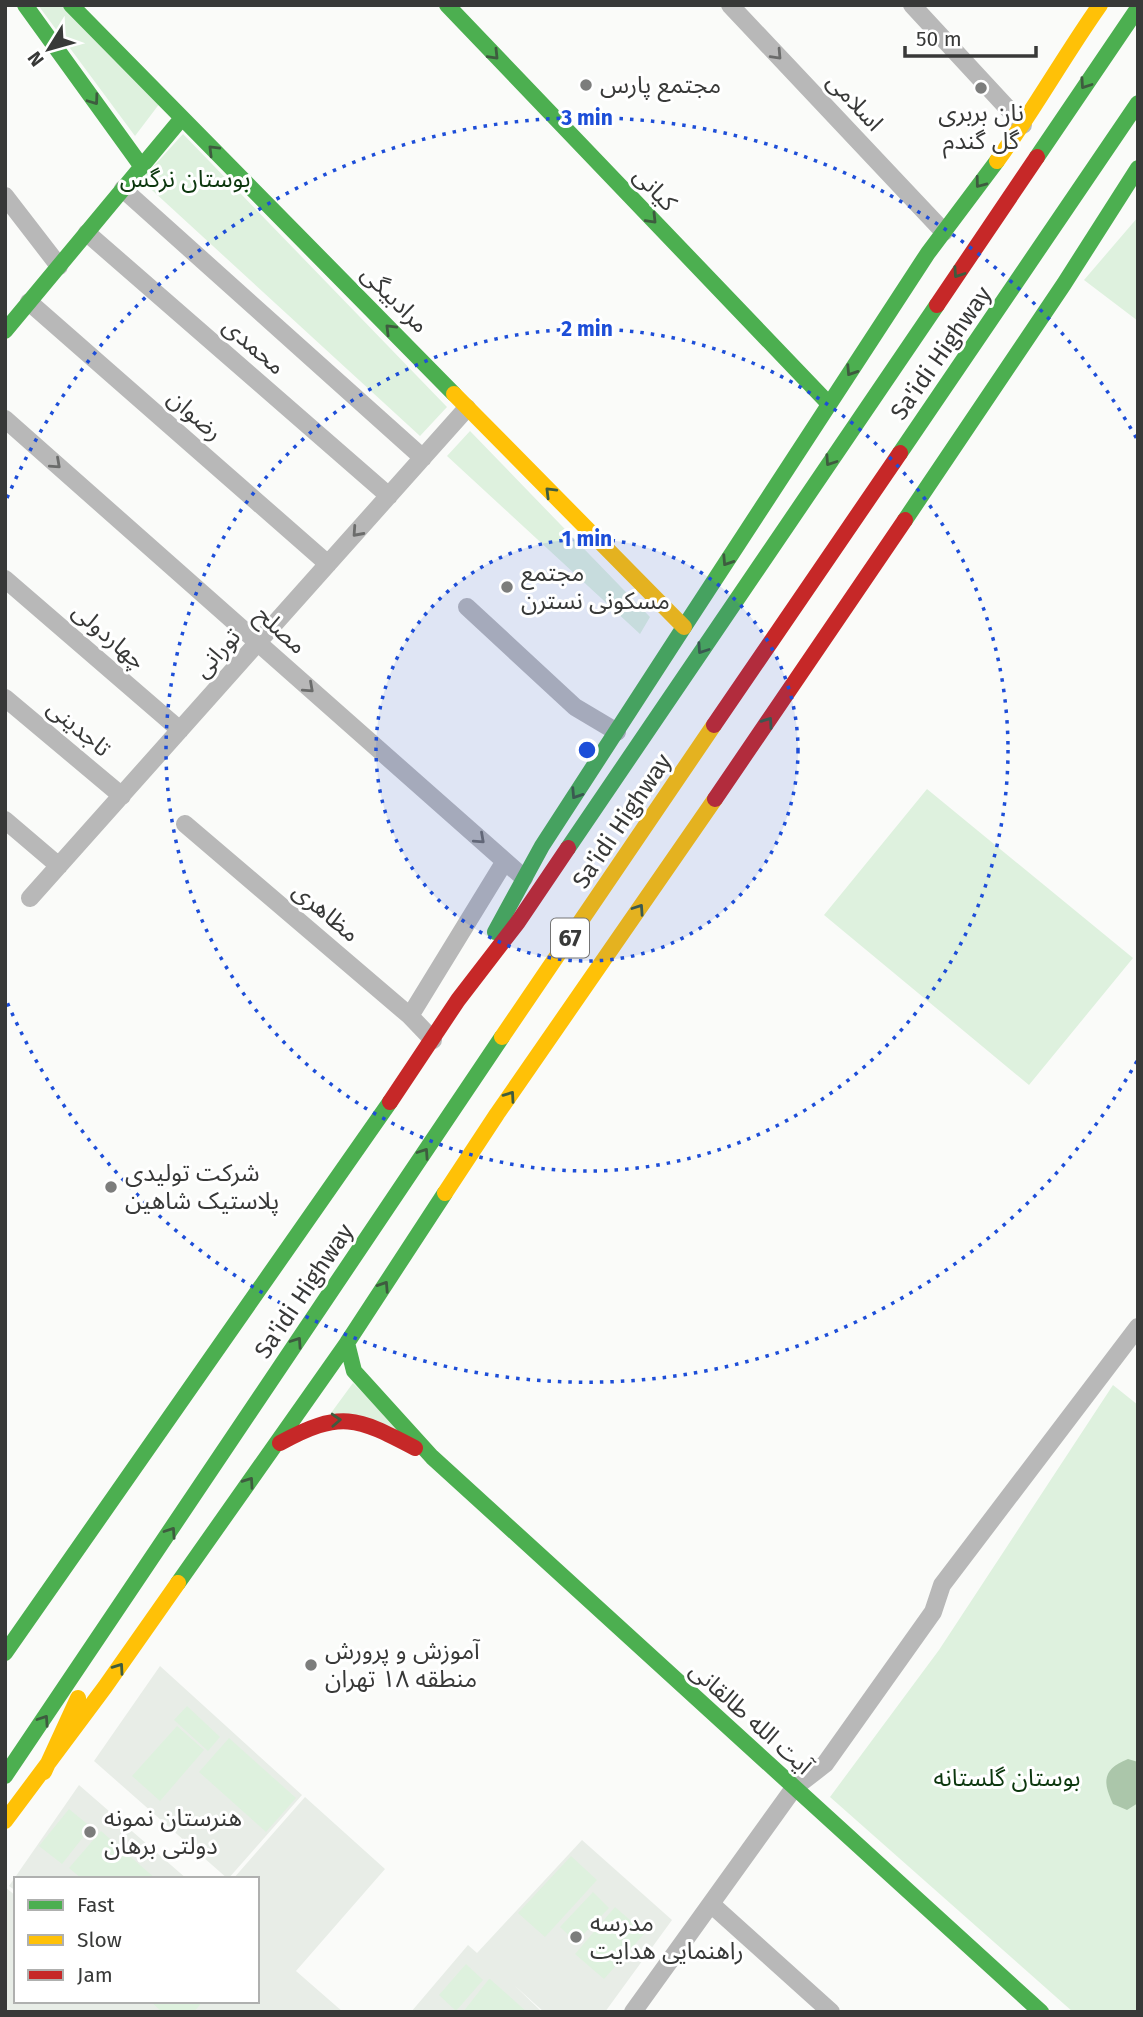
<svg xmlns="http://www.w3.org/2000/svg" width="1143" height="2017" font-family="'Fira Sans','Noto Sans Arabic',sans-serif">
<rect width="100%" height="100%" fill="#fafbf9"/>
<path fill="#e8ede7" d="M160,1666L302,1795L228,1879L94,1761Z
M79,1785L187,1879H16V1891L9,1886Z
M305,1797L385,1869L296,1971L343,2012H5V1887L16,1896V2001H257V1879H233Z
M582,1840L672,1920L605,2012H544L514,1985L542,2012H411L468,1945L477,1953Z"/>
<path fill="#def1de" d="M38,5H63L160,103L135,136Z
M183,134L447,407L420,436L141,180Z
M1138,217V321L1084,280Z
M470,431L650,617L640,634L447,456Z
M927,789L1133,958L1029,1085L824,915Z
M353,1383L406,1434L331,1413Z
M1113,1385L1138,1405V2012H1073L830,1797L939,1650Z
M187,1706L220,1737L208,1751L174,1720Z
M177,1726L204,1750L160,1801L132,1776Z
M229,1738L296,1798L266,1832L199,1772Z
M69,1809L91,1827L62,1864L39,1846Z
M101,1831L156,1879H82L69,1868Z
M571,1856L597,1880L545,1937L518,1913Z
M593,1892L609,1908L576,1942L560,1927Z
M615,1907L645,1933L604,1979L575,1954Z
M466,1964L483,1980L456,2011L439,1995Z
M489,1979H490L527,2012H463Z
M150,2001H203L194,2012H162Z"/>
<path fill="#abc6aa" d="M1128,1759L1138,1762V1803L1127,1810L1113,1804C1102,1781 1103,1769 1128,1759Z"/>
<g fill="none" stroke-linecap="round" stroke-linejoin="round">
<path stroke="#b8b8b8" stroke-width="18" d="M730,5L944,232
M912,5L1023,125
M123,189L423,458
M5,196L59,266
M87,233L389,496
M29,302L328,564
M5,419L524,878
M5,579L180,730
M467,607L575,707L617,732
M5,698L122,796
M5,820L59,866
M185,824L410,1016L433,1040
M30,898L467,408
M410,1016L505,861
M711,1904L831,2012
M633,2012L794,1788L825,1764L933,1612L942,1585L1138,1327"/>
<path stroke="#4caf50" stroke-width="16" d="M25,5L142,167
M71,5L454,394
M447,5L829,404
M1037,157L1138,8
M5,331L182,118
M900,453L1138,103
M905,520L1064,284L1138,168
M568,848L937,305
M495,932L542,846L684,627L928,253L997,161
M347,1343L354,1371L432,1457L1041,2012
M178,1583L347,1343L445,1193
M5,1653L390,1102
M5,1776L502,1037"/>
<path stroke="#ffc107" stroke-width="16" d="M997,161C1034,110 1064,56 1100,5
M454,394L684,627
M502,1037L714,725
M445,1193L497,1114L715,799
M44,1772L78,1698
M5,1821L105,1687L178,1583"/>
<path stroke="#c62828" stroke-width="16" d="M937,305L1037,157
M714,725L900,453
M715,799L905,520
M390,1102L458,1000L518,922L568,848
M280,1443C341,1410 356,1417 415,1448"/>
</g>
<defs><path id="oneway-chevron" d="M-2-3.5L2.5 0L-2 3.5" fill="none" stroke-width="1.6" stroke-linecap="round" stroke-linejoin="round" transform="scale(1.75)"/></defs>
<g stroke="#3e5c3f">
<use href="#oneway-chevron" transform="translate(494 55) rotate(46)"/>
<use href="#oneway-chevron" transform="translate(1085 84) rotate(124)"/>
<use href="#oneway-chevron" transform="translate(94 100) rotate(54)"/>
<use href="#oneway-chevron" transform="translate(213 150) rotate(-135)"/>
<use href="#oneway-chevron" transform="translate(980 183) rotate(127)"/>
<use href="#oneway-chevron" transform="translate(652 219) rotate(46)"/>
<use href="#oneway-chevron" transform="translate(958 273) rotate(124)"/>
<use href="#oneway-chevron" transform="translate(390 329) rotate(-135)"/>
<use href="#oneway-chevron" transform="translate(851 371) rotate(123)"/>
<use href="#oneway-chevron" transform="translate(830 461) rotate(124)"/>
<use href="#oneway-chevron" transform="translate(550 492) rotate(-135)"/>
<use href="#oneway-chevron" transform="translate(727 561) rotate(123)"/>
<use href="#oneway-chevron" transform="translate(702 649) rotate(124)"/>
<use href="#oneway-chevron" transform="translate(768 722) rotate(-55)"/>
<use href="#oneway-chevron" transform="translate(576 794) rotate(123)"/>
<use href="#oneway-chevron" transform="translate(639 909) rotate(-56)"/>
<use href="#oneway-chevron" transform="translate(510 1096) rotate(-55)"/>
<use href="#oneway-chevron" transform="translate(424 1153) rotate(-56)"/>
<use href="#oneway-chevron" transform="translate(384 1286) rotate(-57)"/>
<use href="#oneway-chevron" transform="translate(297 1342) rotate(-56)"/>
<use href="#oneway-chevron" transform="translate(336 1420) rotate(-3)"/>
<use href="#oneway-chevron" transform="translate(249 1482) rotate(-55)"/>
<use href="#oneway-chevron" transform="translate(171 1532) rotate(-56)"/>
<use href="#oneway-chevron" transform="translate(119 1668) rotate(-55)"/>
<use href="#oneway-chevron" transform="translate(44 1720) rotate(-56)"/>
</g>
<g stroke="#6b6c6b">
<use href="#oneway-chevron" transform="translate(777 55) rotate(47)"/>
<use href="#oneway-chevron" transform="translate(56 464) rotate(42)"/>
<use href="#oneway-chevron" transform="translate(357 532) rotate(132)"/>
<use href="#oneway-chevron" transform="translate(309 688) rotate(42)"/>
<use href="#oneway-chevron" transform="translate(480 839) rotate(42)"/>
</g>
<circle cx="587" cy="750" r="211" fill="#1d4ed8" fill-opacity=".12"/>
<g fill="none" stroke="#1d4ed8" stroke-width="3.5" stroke-dasharray="3.5 7">
<circle cx="587" cy="750" r="211"/>
<circle cx="587" cy="750" r="421"/>
<path d="M1137 1061A632 632 0 0 1 7 1002M7 498A632 632 0 0 1 1137 439"/>
</g>
<g fill="#7c7d7c" stroke="#fff" stroke-width="2.5">
<circle cx="586" cy="85" r="7"/>
<circle cx="981" cy="88" r="7"/>
<circle cx="507" cy="587" r="7"/>
<circle cx="111" cy="1187" r="7"/>
<circle cx="311" cy="1665" r="7"/>
<circle cx="90" cy="1832" r="7"/>
<circle cx="576" cy="1937" r="7"/>
</g>
<g text-anchor="middle" dominant-baseline="central" stroke-width="6" stroke-linejoin="round" paint-order="stroke">
<rect fill="#fff" stroke="#747474" stroke-width="2" x="551" y="918.5" width="38" height="39" rx="5"/>
<g font-size="23" font-weight="bold" fill="#383938">
<text x="570" y="938">67</text>
</g>
<g font-size="24" fill="#383938" stroke="#fff" text-anchor="start">
<text x="600" y="85">مجتمع پارس</text>
<text x="981" y="113" text-anchor="middle">نان بربری<tspan x="981" dy="28">گل گندم</tspan></text>
<text x="521" y="573">مجتمع<tspan x="521" dy="28">مسکونی نسترن</tspan></text>
<text x="125" y="1173">شرکت تولیدی<tspan x="125" dy="28">پلاستیک شاهین</tspan></text>
<text x="325" y="1651">آموزش و پرورش<tspan x="325" dy="28">منطقه ۱۸ تهران</tspan></text>
<text x="104" y="1818">هنرستان نمونه<tspan x="104" dy="28">دولتی برهان</tspan></text>
<text x="590" y="1923">مدرسه<tspan x="590" dy="28">راهنمایی هدایت</tspan></text>
</g>
<g font-size="24" fill="#383938" stroke="#fff">
<text transform="translate(855 102) rotate(47)">اسلامی</text>
<text transform="translate(655 189) rotate(46)">کیانی</text>
<text transform="translate(395 299) rotate(45)">مرادبیگی</text>
<text transform="translate(254 346) rotate(41)">محمدی</text>
<text transform="translate(941 353) rotate(-55)">Sa'idi Highway</text>
<text transform="translate(195 415) rotate(41)">رضوان</text>
<text transform="translate(281 630) rotate(42)">مصلح</text>
<text transform="translate(109 636) rotate(41)">چهاردولی</text>
<text transform="translate(217 653) rotate(-48)">تورانی</text>
<text transform="translate(79 728) rotate(40)">تاجدینی</text>
<text transform="translate(622 821) rotate(-56)">Sa'idi Highway</text>
<text transform="translate(326 912) rotate(40)">مظاهری</text>
<text transform="translate(304 1291) rotate(-56)">Sa'idi Highway</text>
<text transform="translate(751 1718) rotate(42)">آیت الله طالقانی</text>
</g>
<g font-size="24" fill="#0c370e" stroke="#fff">
<text x="185" y="179">بوستان نرگس</text>
<text x="1007" y="1778">بوستان گلستانه</text>
</g>
</g>
<circle cx="587" cy="750" r="10" fill="#1d4ed8" stroke="#fff" stroke-width="3.5"/>
<g font-size="21" text-anchor="middle" font-weight="bold" fill="#1d4ed8" stroke="#fff" stroke-width="6" stroke-linejoin="round" paint-order="stroke">
<text x="587" y="125">3 min</text>
<text x="587" y="336">2 min</text>
<text x="587" y="546">1 min</text>
</g>
<rect width="1143" height="2017" fill="none" stroke="#383938" stroke-width="14"/>
<rect x="14" y="1877" width="245" height="126" fill="#ffffff" stroke="#afb0af" stroke-width="2"/>
<rect x="28" y="1900" width="35" height="10" fill="#4caf50" stroke="#afb0af" stroke-width="2"/>
<text x="77" y="1912" font-size="21" fill="#383938">Fast</text>
<rect x="28" y="1935" width="35" height="10" fill="#ffc107" stroke="#afb0af" stroke-width="2"/>
<text x="77" y="1947" font-size="21" fill="#383938">Slow</text>
<rect x="28" y="1970" width="35" height="10" fill="#c62828" stroke="#afb0af" stroke-width="2"/>
<text x="77" y="1982" font-size="21" fill="#383938">Jam</text>
<g transform="translate(49 49) rotate(233)" stroke="#ffffff" stroke-width="5" paint-order="stroke">
<path d="M0-5L12 26L0 18L-12 26Z" fill="#383938"/>
<text y="-10" font-size="19" font-weight="bold" text-anchor="middle" fill="#383938">N</text>
</g>
<path d="M905 46v10h131v-10" fill="none" stroke="#383938" stroke-width="3.5"/>
<text x="916" y="46" font-size="21" fill="#383938" stroke="#ffffff" stroke-width="5" paint-order="stroke">50 m</text>
</svg>
